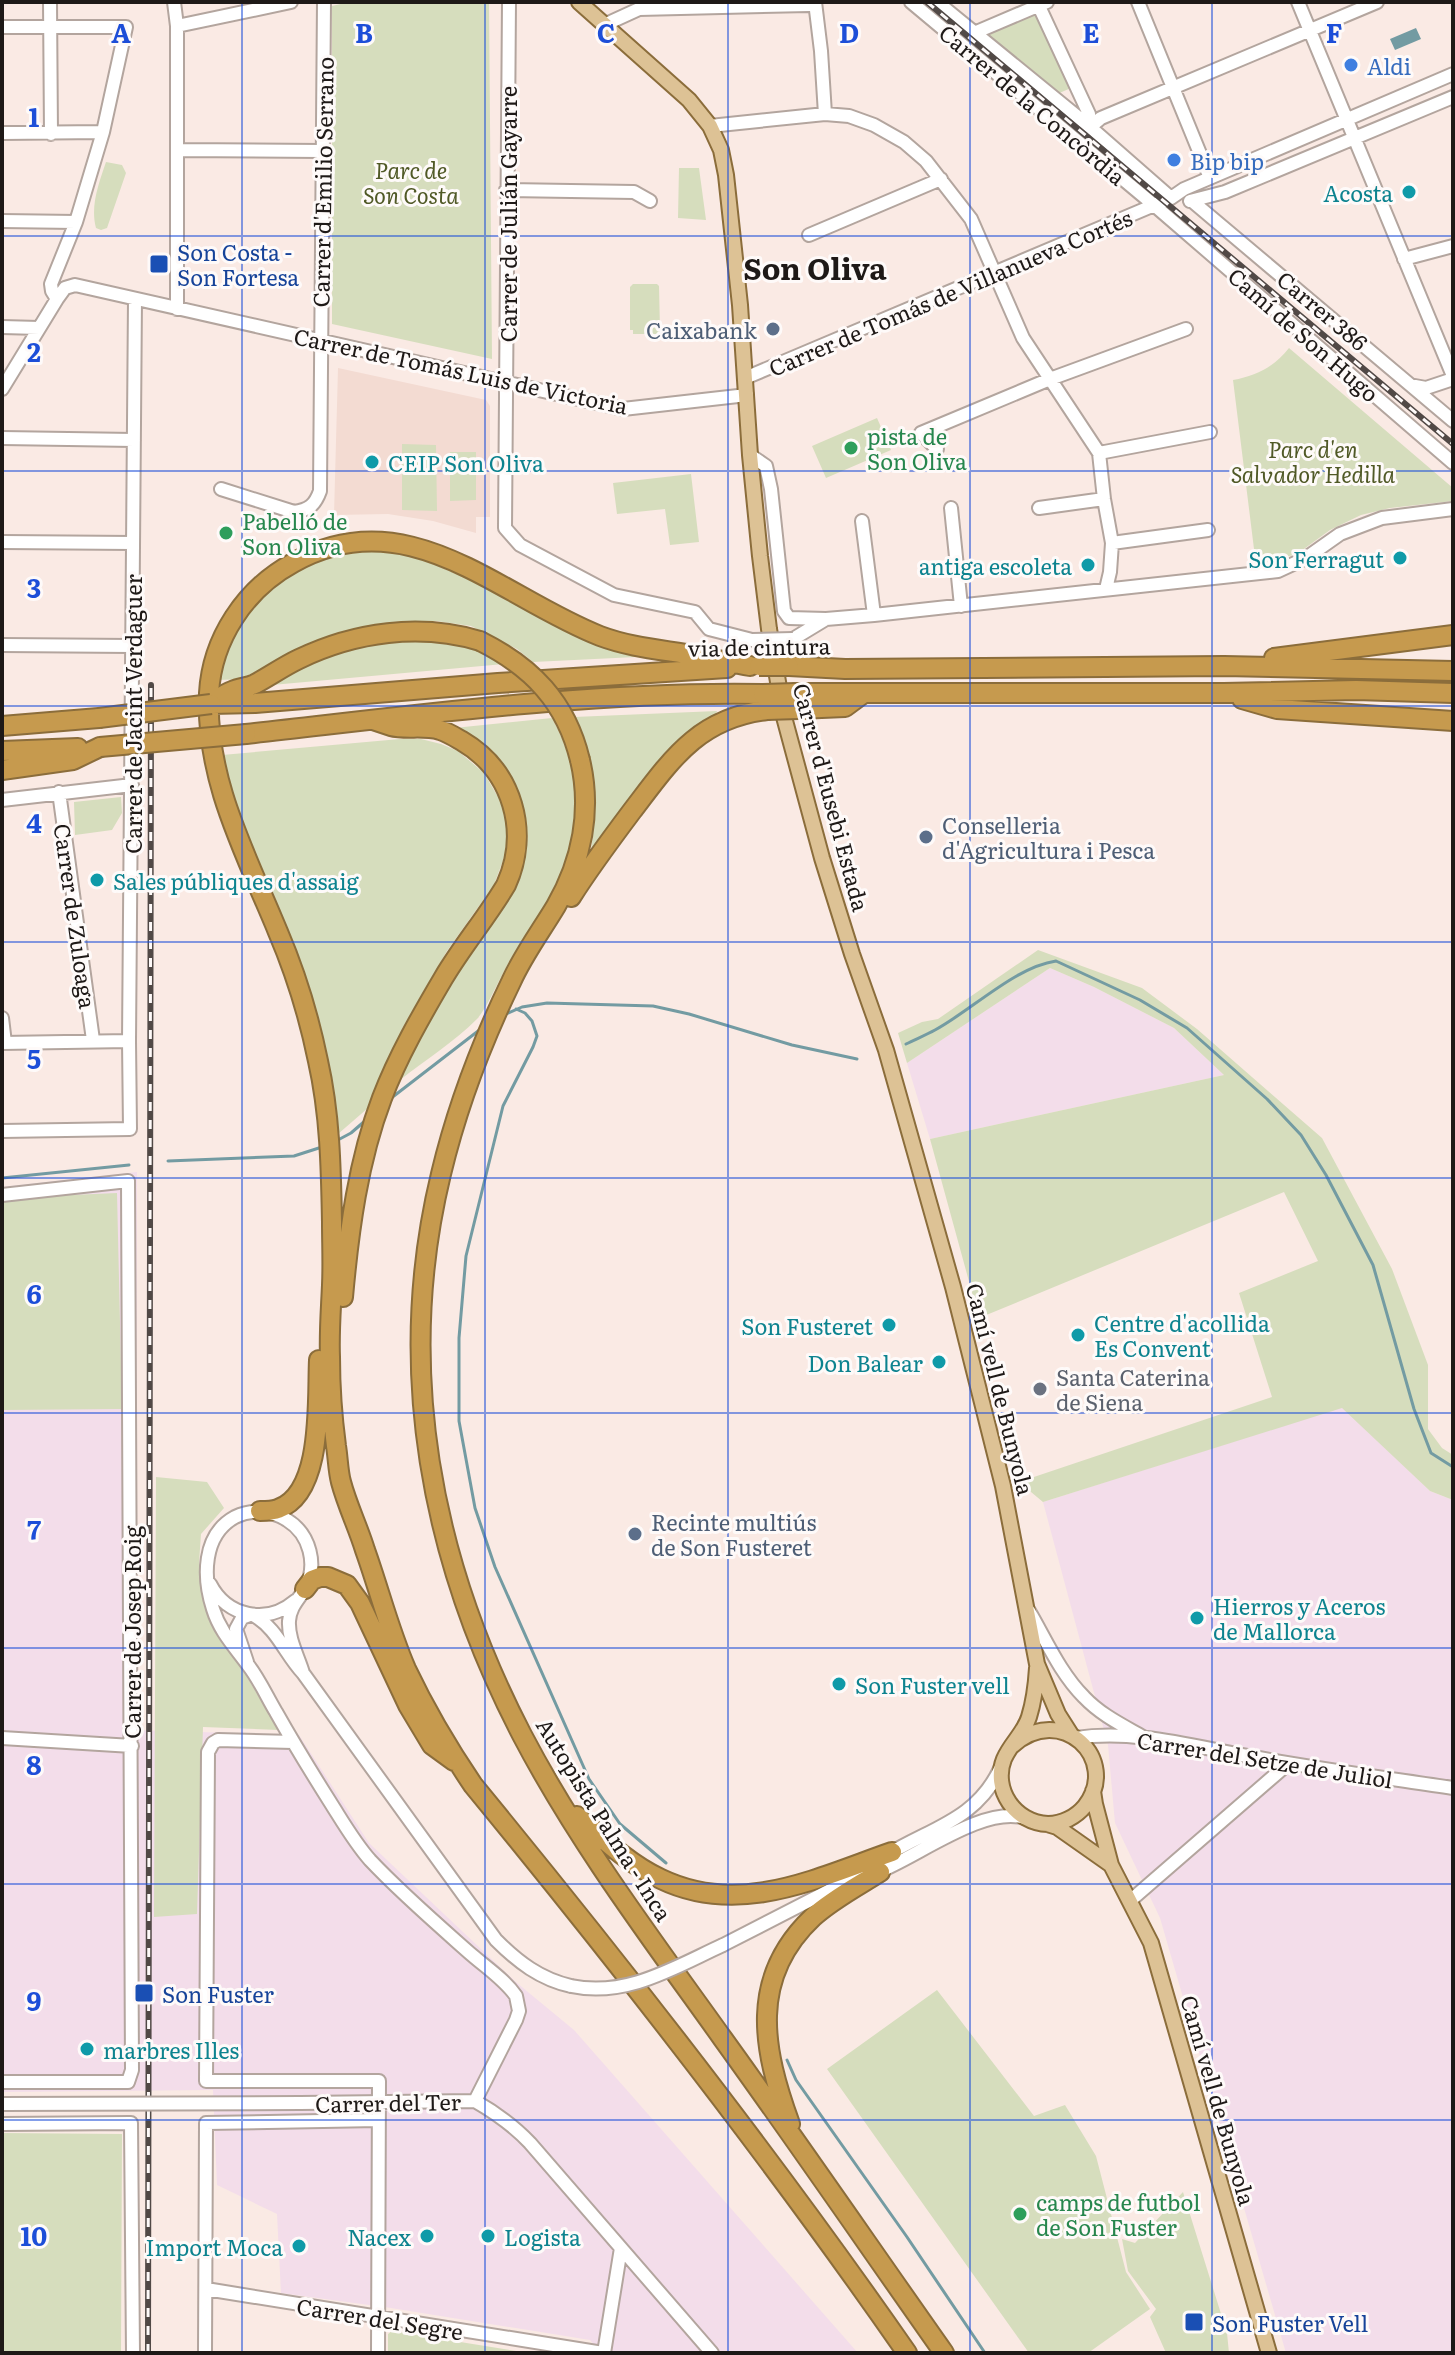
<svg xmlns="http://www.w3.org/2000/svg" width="1455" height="2355" font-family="Literata,serif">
<rect width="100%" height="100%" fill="#faeae4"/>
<path fill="#f3ddea" d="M1050,968L1094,987L1174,1028L1224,1075L930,1139L907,1063Z
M137,1172L136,1730L299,1735L369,1843L517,1983L574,2030L858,2353H601L590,2340L391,2308L281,2293L277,2214L217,2185L213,2090L2,2092V1187Z
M1342,1407L1430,1491L1453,1500V2353H1286L1160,1918L1115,1823L1108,1745L1043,1502Z"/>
<path fill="#f3dbd2" d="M338,368L486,400L490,406V517H476V533L433,521L388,514L334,515Z"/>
<path fill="#d6ddbd" d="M349,2H489L492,359L332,324V6Z
M1035,13L1071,88L1057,94L986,34Z
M106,162L122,165L126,173L107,228L101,230L96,228C90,206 99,183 106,162Z
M679,168H699L706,220L678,218Z
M633,284H657L659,286L660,330L657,334H633V330H630V287Z
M1289,348L1453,488V501L1390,508L1361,515L1330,530L1297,554L1256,565L1233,380C1256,376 1274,367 1289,348Z
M877,418L891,450L826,478L812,446Z
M402,444L436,445L437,511L402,510Z
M450,452H476V500L450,501Z
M691,474L699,542L670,545L665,509L617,514L613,483Z
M376,550L420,558L456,574L459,571L636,654V657L533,662L517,649L471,626L436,621L411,622L366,628L244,679L218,680C222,669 224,656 228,644C243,608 279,575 316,561C335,553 356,552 376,550Z
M394,640L448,641L477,649L504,664L272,685L271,681C315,657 344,647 394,640Z
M717,711L715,716L633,797L591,850C598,802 595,761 574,717Z
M552,718C581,769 583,829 557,882C545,908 528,931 513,955C503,971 487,1009 477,1019C455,1041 424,1061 400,1080C418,1031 448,986 476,941C495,913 524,880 527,845C529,812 514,774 489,751C479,742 466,735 454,728Z
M400,739H421L441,744L458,751L484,773L501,802L506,819L507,837L505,855L494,885L447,951L403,1027L368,1108L338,1134L334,1106L255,860L229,791L222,755Z
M121,797L122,813L112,830L75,835L74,802Z
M1038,950L1142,988L1197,1029L1322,1138L1392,1269L1428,1365V1429L1442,1448L1453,1455V1500L1430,1491L1342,1408L1043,1502L1019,1482L1272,1397L1239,1293L1318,1261L1284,1192L979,1318L930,1139L1224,1075L1174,1028L1094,987L1050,968L907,1063L898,1033L922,1022L938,1019Z
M117,1193L122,1409L2,1410V1198Z
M156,1477L207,1482L224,1508L201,1534L199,1563L210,1616L279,1730L203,1727L197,1914L154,1917Z
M937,1990L1034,2116L1065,2105L1096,2156L1126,2272L1150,2309L1088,2353H1029L827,2069Z
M2,2133L122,2134L121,2353H2Z
M1183,2192L1227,2333L1229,2353H1166L1150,2317L1156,2309L1128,2271L1122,2239L1135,2243Z
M392,2331L529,2353H388V2334Z"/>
<path fill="#739ba2" d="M1416,28L1421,39L1395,50L1390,39Z"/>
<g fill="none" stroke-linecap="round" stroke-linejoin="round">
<path stroke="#739ba2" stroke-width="3" d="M516,1009L525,1013L532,1021L537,1036L533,1047L503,1106L466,1256L459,1338V1421L475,1508L495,1567L589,1779L620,1824L666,1863
M506,1014L522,1007L547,1003L653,1006L689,1014L792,1045L857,1059
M906,1044C916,1039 926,1035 935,1030C972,1010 1015,967 1056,961L1140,1000L1187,1028L1267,1099L1301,1135L1326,1175L1373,1265L1414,1409L1431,1453L1453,1467
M390,1099L482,1028
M336,1141L351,1133L366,1120
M168,1161L294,1156L322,1147
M2,1178L129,1165
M787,2060L796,2080L907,2237L985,2353"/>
<defs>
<path id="minor" d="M50,2L51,134
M174,2L177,26V309
M509,2L505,528L520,545L614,595L695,612L709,629L752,640
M815,2L821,51L825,114
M911,2L1154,205L1453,463
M937,2L1090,127L1171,198
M1037,2L1089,114L1090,127
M1138,2L1210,178
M1298,2L1453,376
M604,25L639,9L809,5L815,2
M177,26L291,2
M2,27H126L103,132L76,222L51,284L52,291L57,299
M974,33L1047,2
M710,126L825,114L849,116L874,125L904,142L926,161L971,219L1023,338L1099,453L1104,499L1112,543L1110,572L1106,589
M1090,127L1101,118L1377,2
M2,133L103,132
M177,150L322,151
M506,190L634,192L650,201
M1190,201L1225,192L1453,97
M1192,201L1453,421
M2,221L76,222
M809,235L941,179
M1404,259L1453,246
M2,327L39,328
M745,378L1171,198L1184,189L1453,74
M1415,386L1426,388L1453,379
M2,389L57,299L65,288L75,285L623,409L747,395
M2,438L134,440
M937,449L921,433L1050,379L1186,329
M1099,453L1210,432
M750,455L766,466L771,489L784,611L789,618L826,619L874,615L1278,571L1306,558L1340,534L1382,518L1453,509
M221,489L294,512C309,510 315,505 320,491L324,2
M951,508L961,606
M1039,508L1104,499
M862,521L874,615
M2,542L133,543
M1112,543L1208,530
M793,639L826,619
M2,645L132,646
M59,792L93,1040
M2,800L132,785
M2,1018L5,1043
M2,1043L129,1041
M2,1131L130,1129L129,1041L135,299
M2,1195L128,1181L132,2070L128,2082H2
M210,1584C227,1617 267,1625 295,1601
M1029,1611C1046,1640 1060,1673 1084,1697C1101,1715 1122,1725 1143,1737
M253,1615C277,1628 285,1654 303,1673L496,1940C518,1962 540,1979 571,1986
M247,1662L236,1629L242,1618L250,1615
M303,1673C298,1656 288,1639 289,1621C290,1607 298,1600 305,1589C318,1565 310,1534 287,1520C272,1510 251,1509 235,1517C202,1535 203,1578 213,1609C220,1632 235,1647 248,1665C259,1679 267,1697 276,1712C294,1744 313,1775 332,1805C344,1824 355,1843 370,1860C402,1894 437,1924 472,1955C487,1968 505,1980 516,1996L519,2011L516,2020L475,2101
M2,1738L132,1746
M1076,1738C1135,1729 1195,1747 1253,1757C1319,1769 1386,1778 1453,1788
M293,1742L218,1740L213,1743L208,1752L206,2081H379L378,2353
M887,1855C931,1828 976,1820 1000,1769
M873,1874C915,1859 982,1805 1025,1818
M1131,1900L1282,1769L1286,1763
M723,1945L834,1888L868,1867
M300,2103L475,2101C496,2113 514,2126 530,2143L712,2353
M2,2124L131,2123L133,2353
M206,2289L603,2353
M205,2353L206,2123L378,2120
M604,2353L621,2248"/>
<path id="major" d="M579,2L689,100L710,126L721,150L726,175L740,305L750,455L760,556L769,629L784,717L822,858L852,954L886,1050L953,1287L1003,1486L1037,1664L1058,1714L1072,1736
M1012,1746C1061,1701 1121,1760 1085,1806C1076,1817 1062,1824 1048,1824C1015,1823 992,1789 1004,1759C1011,1743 1024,1733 1029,1717C1034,1701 1036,1684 1037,1668
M1093,1791L1095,1804L1111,1865L1151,1943L1269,2353
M1047,1824L1057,1827L1111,1865"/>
<path id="highway" d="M1274,658L1453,635
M750,666C732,663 715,659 697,656C665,650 632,648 600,636C500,597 408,498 293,563C245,589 212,639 209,693C205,780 246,854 278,932C296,974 309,1017 318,1061C330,1114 331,1168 332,1222C332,1243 333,1264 332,1285C331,1309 329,1332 330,1357C330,1387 332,1416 336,1446C338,1458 338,1471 341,1482C347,1505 358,1527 365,1550C379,1589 389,1630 406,1669C424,1707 450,1751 473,1785C624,1969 771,2157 907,2353
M789,666L845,669L1224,666L1453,671
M796,693H1224L1356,690L1453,693
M1242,699L1277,709L1453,721
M211,704L255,703L498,683L727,668
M211,704C217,700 225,693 232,691C240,687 247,688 255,684C270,676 284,666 299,659C355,632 420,623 480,641
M798,709L845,707L864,693
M2,726L99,718
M246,734C418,715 590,691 763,694
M2,751L78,748
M580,760C592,810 582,861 556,906C541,931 523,955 511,982C481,1044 457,1107 441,1174C394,1368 431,1560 522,1735C578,1842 653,1941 723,2039C798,2143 870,2248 944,2353
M2,770L73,760L100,747
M571,897C590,867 611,839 632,811C671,760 698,718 767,710
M343,1297C349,1230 358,1161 382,1098C398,1056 421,1016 444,977C463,945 487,917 506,885C530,832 513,771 462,741C455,737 447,732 440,730C424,725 406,730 391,726C385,724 379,722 373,720
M260,1511C266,1511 273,1511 278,1509C324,1493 317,1399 319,1360
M305,1589L312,1580L320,1577H328L347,1585L360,1603L408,1705L432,1745L454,1761
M577,1816C603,1839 629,1864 661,1879C740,1917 817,1878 892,1852
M790,2124C763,2050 748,1978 813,1917C833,1899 858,1886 880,1872"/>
</defs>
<use href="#minor" stroke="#b3a59e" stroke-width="16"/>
<use href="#major" stroke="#8b6d3b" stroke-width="18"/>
<use href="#highway" stroke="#8b6d3b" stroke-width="22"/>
<use href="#minor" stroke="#fff" stroke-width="12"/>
<use href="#major" stroke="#ddc295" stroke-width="14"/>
<use href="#highway" stroke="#c69a4e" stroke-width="18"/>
<defs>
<path id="rail" d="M927,2L1453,444
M148,2353L151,685"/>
</defs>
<use href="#rail" stroke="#514946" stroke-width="6"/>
<use href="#rail" stroke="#fefaf9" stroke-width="3" stroke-dasharray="9" stroke-linecap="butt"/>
<defs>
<path id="minor-bridge" d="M752,640L793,639
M571,1986C626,1998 675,1967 723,1945
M2,2104L300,2103"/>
<path id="highway-bridge" d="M480,641C532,667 566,702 580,760
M759,666H789
M763,694L796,693
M767,710L798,709
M99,718L211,704
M100,747L246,734"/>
</defs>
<use href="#minor-bridge" stroke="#b3a59e" stroke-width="16" stroke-linecap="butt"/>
<use href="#highway-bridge" stroke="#8b6d3b" stroke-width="22" stroke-linecap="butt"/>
<use href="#minor-bridge" stroke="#fff" stroke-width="12"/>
<use href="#highway-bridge" stroke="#c69a4e" stroke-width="18"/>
</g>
<path fill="none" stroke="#1d4ed8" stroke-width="2" stroke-opacity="0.55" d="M242,2V2353M485,2V2353M728,2V2353M970,2V2353M1212,2V2353M2,236H1453M2,471H1453M2,706H1453M2,942H1453M2,1178H1453M2,1413H1453M2,1648H1453M2,1884H1453M2,2120H1453"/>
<g fill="#3f7fe0" stroke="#fefaf9" stroke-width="3">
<circle cx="1351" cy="65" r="8"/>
<circle cx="1174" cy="160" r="8"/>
</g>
<g fill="#0f9aa8" stroke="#fefaf9" stroke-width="3">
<circle cx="1409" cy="192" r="8"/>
<circle cx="372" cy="462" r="8"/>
<circle cx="1400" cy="558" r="8"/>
<circle cx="1088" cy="565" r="8"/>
<circle cx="97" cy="880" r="8"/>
<circle cx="889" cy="1325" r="8"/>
<circle cx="1078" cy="1335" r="8"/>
<circle cx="939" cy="1362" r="8"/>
<circle cx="1197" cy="1618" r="8"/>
<circle cx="839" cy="1684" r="8"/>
<circle cx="87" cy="2049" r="8"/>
<circle cx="427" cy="2236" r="8"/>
<circle cx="488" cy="2236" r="8"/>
<circle cx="299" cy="2246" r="8"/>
</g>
<g fill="#1a4fb4" stroke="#fefaf9" stroke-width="3">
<rect x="149" y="254" width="20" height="20" rx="4"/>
<rect x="134" y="1983" width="20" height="20" rx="4"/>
<rect x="1184" y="2312" width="20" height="20" rx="4"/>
</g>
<g fill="#5c6f8a" stroke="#fefaf9" stroke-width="3">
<circle cx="773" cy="329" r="8"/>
<circle cx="926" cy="837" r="8"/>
<circle cx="635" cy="1534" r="8"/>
</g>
<g fill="#2e9e5b" stroke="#fefaf9" stroke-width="3">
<circle cx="851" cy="448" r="8"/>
<circle cx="226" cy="533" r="8"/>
<circle cx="1020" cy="2214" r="8"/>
</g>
<circle fill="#6b7280" stroke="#fefaf9" stroke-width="3" cx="1040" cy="1389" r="8"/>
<g text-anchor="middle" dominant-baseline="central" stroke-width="6" stroke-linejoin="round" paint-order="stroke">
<g font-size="22" fill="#366cbe" stroke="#fefaf9" text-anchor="start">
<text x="1367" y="65">Aldi</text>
<text x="1190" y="160">Bip bip</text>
</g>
<g font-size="22" fill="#1e1917" stroke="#fefaf9">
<text transform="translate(1033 104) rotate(40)">Carrer de la Concòrdia</text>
<text transform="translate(322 182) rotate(-89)">Carrer d'Emilio Serrano</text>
<text transform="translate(507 214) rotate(-90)">Carrer de Julián Gayarre</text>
<text transform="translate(950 292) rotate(-23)">Carrer de Tomás de Villanueva Cortés</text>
<text transform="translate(1323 310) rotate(40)">Carrer 386</text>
<text transform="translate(1304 334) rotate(41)">Camí de Son Hugo</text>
<text transform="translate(461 370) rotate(12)">Carrer de Tomás Luis de Victoria</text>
<text transform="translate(759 646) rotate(-1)">via de cintura</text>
<text transform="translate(132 714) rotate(-90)">Carrer de Jacint Verdaguer</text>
<text transform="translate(832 797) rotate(75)">Carrer d'Eusebi Estada</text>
<text transform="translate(76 916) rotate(82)">Carrer de Zuloaga</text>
<text transform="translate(1001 1389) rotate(76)">Camí vell de Bunyola</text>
<text transform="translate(131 1632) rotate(-90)">Carrer de Josep Roig</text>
<text transform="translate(1265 1759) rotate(9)">Carrer del Setze de Juliol</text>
<text transform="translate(605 1819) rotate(58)">Autopista Palma - Inca</text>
<text transform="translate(1219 2100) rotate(74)">Camí vell de Bunyola</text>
<text transform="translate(388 2102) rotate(-1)">Carrer del Ter</text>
<text transform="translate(380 2318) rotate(9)">Carrer del Segre</text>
</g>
<g font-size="22" font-style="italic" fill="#505926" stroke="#fefaf9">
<text x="411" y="169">Parc de<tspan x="411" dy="25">Son Costa</tspan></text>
<text x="1313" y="448">Parc d'en<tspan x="1313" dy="25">Salvador Hedilla</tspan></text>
</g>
<g font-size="22" fill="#0d838f" stroke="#fefaf9" text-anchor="end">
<text x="1393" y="192">Acosta</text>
<text x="388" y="462" text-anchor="start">CEIP Son Oliva</text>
<text x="1384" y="558">Son Ferragut</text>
<text x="1072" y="565">antiga escoleta</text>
<text x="113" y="880" text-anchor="start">Sales públiques d'assaig</text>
<text x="1094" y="1322" text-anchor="start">Centre d'acollida<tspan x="1094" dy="25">Es Convent</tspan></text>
<text x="873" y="1325">Son Fusteret</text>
<text x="923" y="1362">Don Balear</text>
<text x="1213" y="1605" text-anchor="start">Hierros y Aceros<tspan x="1213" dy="25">de Mallorca</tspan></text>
<text x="855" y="1684" text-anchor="start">Son Fuster vell</text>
<text x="103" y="2049" text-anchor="start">marbres Illes</text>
<text x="411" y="2236">Nacex</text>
<text x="504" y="2236" text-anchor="start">Logista</text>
<text x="283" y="2246">Import Moca</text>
</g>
<g font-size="22" fill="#164399" stroke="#fefaf9" text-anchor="start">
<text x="177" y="251">Son Costa -<tspan x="177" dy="25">Son Fortesa</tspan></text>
<text x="162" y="1993">Son Fuster</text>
<text x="1212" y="2322">Son Fuster Vell</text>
</g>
<g font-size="22" fill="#4e5e75" stroke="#fefaf9" text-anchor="start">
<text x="757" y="329" text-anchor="end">Caixabank</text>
<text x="942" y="824">Conselleria<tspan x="942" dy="25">d'Agricultura i Pesca</tspan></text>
<text x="651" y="1521">Recinte multiús<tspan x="651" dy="25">de Son Fusteret</tspan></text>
</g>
<g font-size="22" fill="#27864d" stroke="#fefaf9" text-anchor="start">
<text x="867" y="435">pista de<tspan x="867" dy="25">Son Oliva</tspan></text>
<text x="242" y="520">Pabelló de<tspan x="242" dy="25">Son Oliva</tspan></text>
<text x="1036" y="2201">camps de futbol<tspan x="1036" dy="25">de Son Fuster</tspan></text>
</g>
<g font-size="22" fill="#5b616d" stroke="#fefaf9" text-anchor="start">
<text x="1056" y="1376">Santa Caterina<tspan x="1056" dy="25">de Siena</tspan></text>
</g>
<g font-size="30" font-weight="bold" fill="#1e1917" stroke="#fefaf9">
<text x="815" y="267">Son Oliva</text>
</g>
</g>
<g font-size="26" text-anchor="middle" font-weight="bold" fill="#1d4ed8" stroke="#fefaf9" stroke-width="6" stroke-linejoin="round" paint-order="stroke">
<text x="121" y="43">A</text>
<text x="364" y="43">B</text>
<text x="606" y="43">C</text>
<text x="849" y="43">D</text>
<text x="1091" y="43">E</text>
<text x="1334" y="43">F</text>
<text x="34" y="127">1</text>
<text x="34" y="362">2</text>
<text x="34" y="598">3</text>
<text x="34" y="833">4</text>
<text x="34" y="1069">5</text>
<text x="34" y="1304">6</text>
<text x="34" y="1540">7</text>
<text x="34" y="1775">8</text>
<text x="34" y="2011">9</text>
<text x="34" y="2246">10</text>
</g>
<rect width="1455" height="2355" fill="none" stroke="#1e1917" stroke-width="8"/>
</svg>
